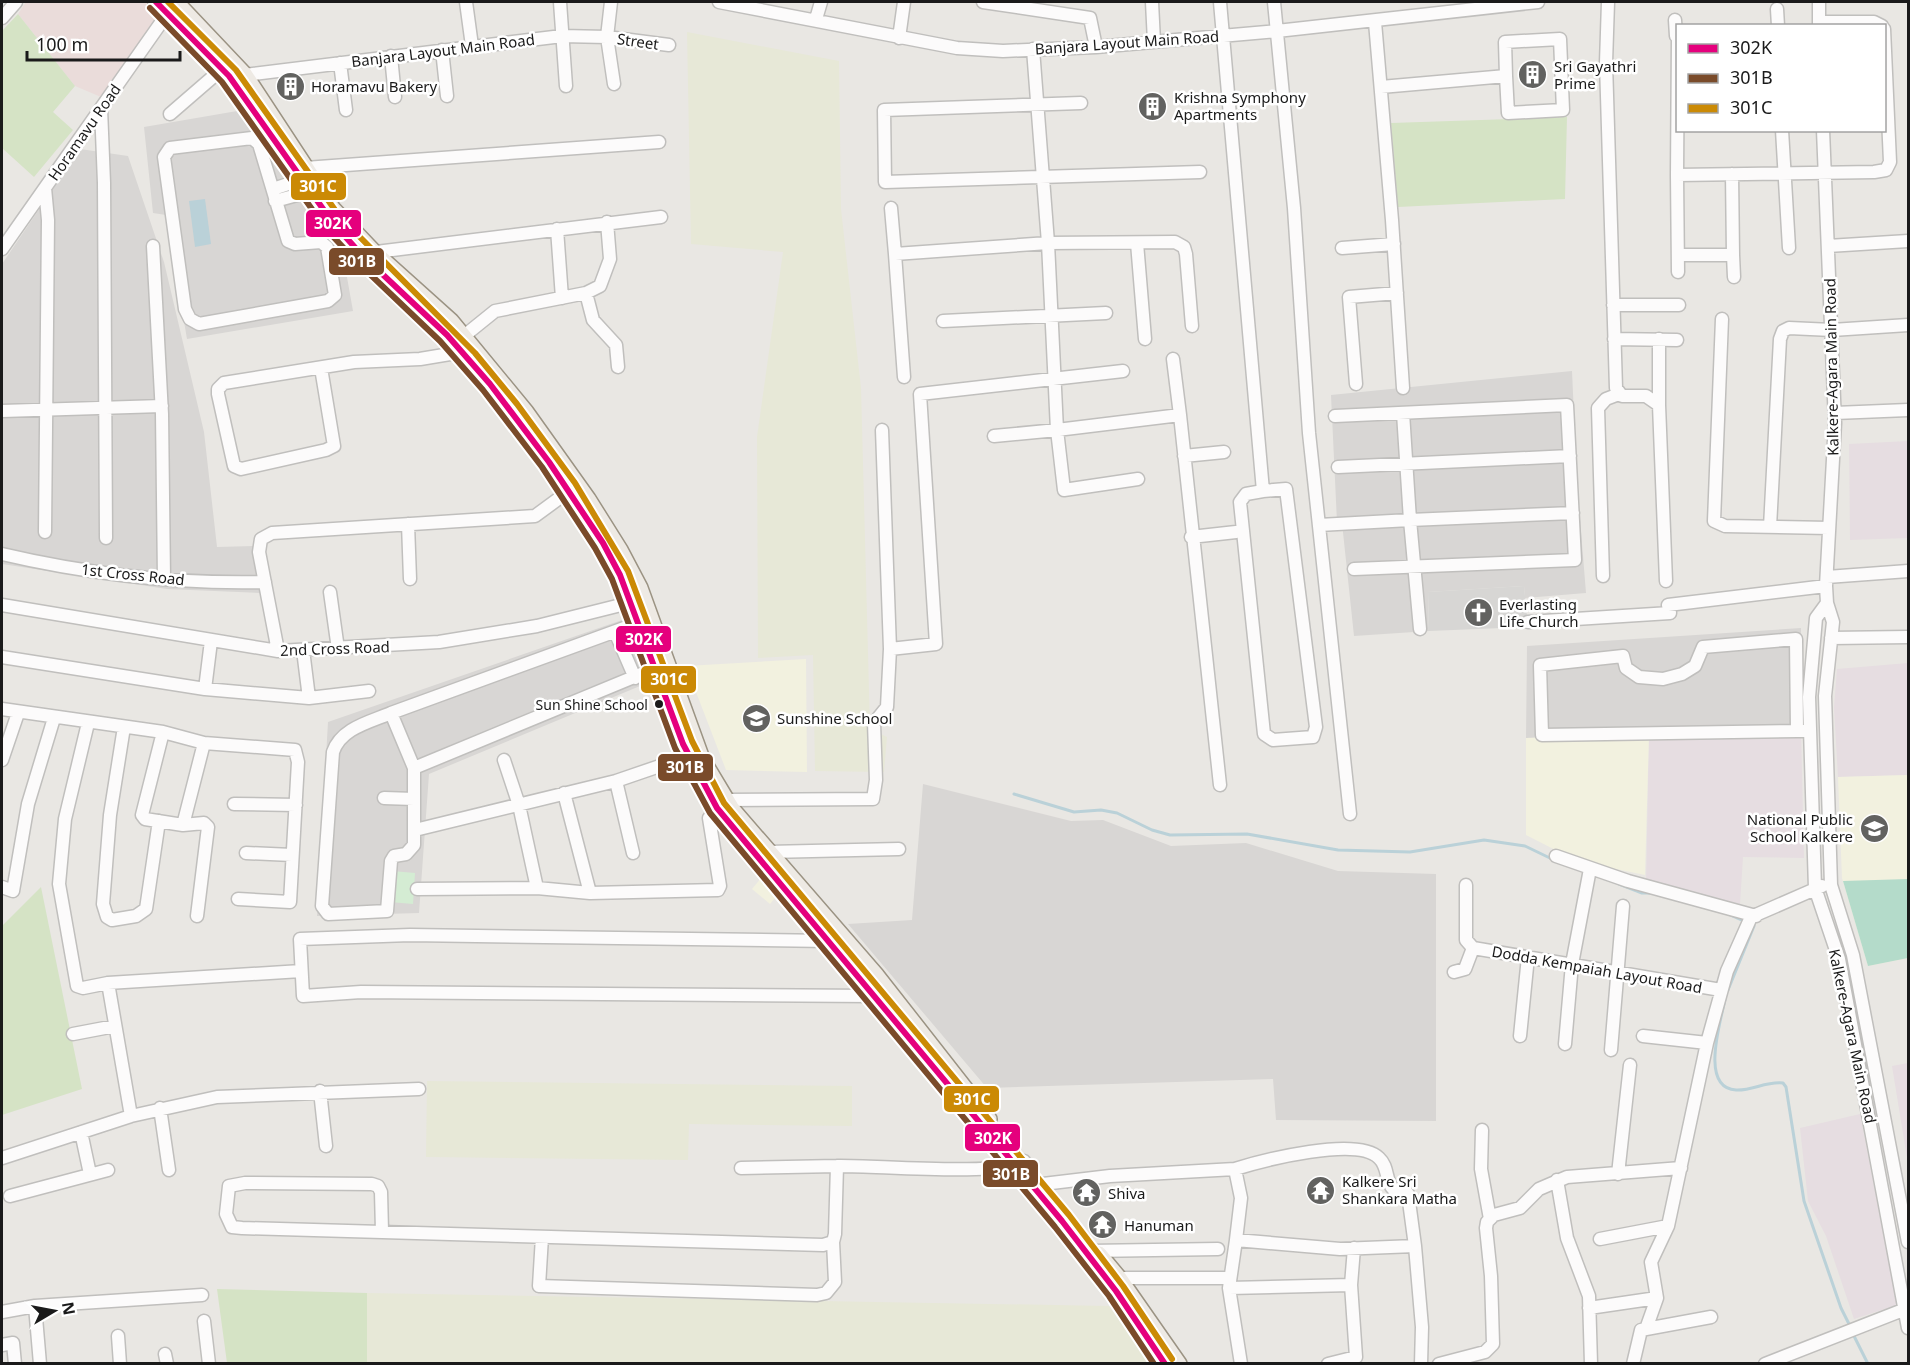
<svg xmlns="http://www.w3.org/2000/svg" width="1910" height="1365" font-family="'Noto Sans',sans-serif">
<rect width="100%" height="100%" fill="#e9e7e3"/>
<path fill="#d8d6d4" d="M243,110L289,184L356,263L345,266L353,311L187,339L166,215L153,213L144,127Z
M80,149L128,156L164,262L204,432L217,547L254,546L261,593L167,589L2,564V264Z
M1572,371L1577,482L1586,593L1525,598L1524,586L1428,592L1429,631L1354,636L1342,523L1337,522L1331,395Z
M628,618L652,681L429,774L419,913L317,916L328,722Z
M1801,628V729L1526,738L1527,646Z
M923,784L1071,821L1103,820L1171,846L1246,843L1338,871L1436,874V1121L1276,1120L1273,1079L987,1088L848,924L912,920Z"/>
<path fill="#eadcda" d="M26,2H149L162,14L101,97L75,86L18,14Z"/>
<path fill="#e6dde1" d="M1908,441V538L1850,540L1849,444Z
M1908,663V775L1838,777L1834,707L1837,669Z
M1801,729L1804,858L1743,857L1740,904L1646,883L1649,734Z
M1908,1063V1164L1892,1066Z
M1860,1114L1897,1305L1854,1319L1826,1236L1808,1201L1800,1128Z"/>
<path fill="#f2f1df" d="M806,659L807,772L726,770L686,666Z
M1649,734L1645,875L1577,861L1526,835V738Z
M1908,775V958L1868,966L1842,878L1838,777Z
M762,877L780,892L770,904L752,889Z"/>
<path fill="#d7d6d4" d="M1524,586L1528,627L1429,631L1428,592Z"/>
<path fill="#e7e8d7" d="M687,32L839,61L841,209L861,388L870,729L887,737L884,772L815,771L813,655L758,658L757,437L783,252L691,244Z
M427,1081L852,1086V1126L689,1124L688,1160L426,1157Z
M367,1293L1109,1306L1149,1363L367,1364Z"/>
<path fill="#d5e3c5" d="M18,14L75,86L53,112L73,130L34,177L2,148V31Z
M1567,117L1565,199L1398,207L1391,123Z
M41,887L82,1089L2,1115V926Z
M217,1289L367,1293V1363H227Z"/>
<path fill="#d4ecd3" d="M392,871L415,873L413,904L390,902Z"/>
<path fill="#b4dbca" d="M1908,879V958L1868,966L1843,881Z"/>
<path fill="#bad1d8" d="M205,199L211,244L195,247L189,201Z"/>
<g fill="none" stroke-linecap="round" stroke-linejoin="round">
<path stroke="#bad1d8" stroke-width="3" d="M2,2H3
M1014,794L1074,812L1101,810L1117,813L1152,830L1170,835L1247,834L1338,850L1410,852L1484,840L1525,846L1554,860
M1619,884L1642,893H1653
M1728,914L1746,922
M1728,990L1754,926L1752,925
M1725,999C1721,1021 1699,1088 1736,1090C1752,1091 1766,1081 1783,1083L1786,1087L1804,1201L1841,1308L1851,1328
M1853,1334L1868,1364"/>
<defs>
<path id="minor" d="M466,2L472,46
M560,2L566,86
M719,2L957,48L1003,51L1096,47L1277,31L1538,2
M983,2L1090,18L1096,47
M1152,2L1154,42
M1220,2L1263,491L1286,489L1316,727L1313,737L1273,740L1264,734L1240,502L1246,494L1263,491
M1274,2L1294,208L1309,433L1350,814
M1608,2L1606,63L1616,388L1622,396H1646L1659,405L1666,581
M1777,9L1778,26
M2,18L16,2
M816,19L821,2
M1675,20L1676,36
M1375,22L1392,220L1403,388
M1819,22H1874L1882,26
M1819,26V2
M1678,36L1677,175L1874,172L1886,170L1890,162L1884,29
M899,38L904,2
M1033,49L1048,243L1057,430L1180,415L1220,785
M442,50L447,96
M391,56L395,97
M340,63L346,110
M245,75L562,36L607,37L611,2
M614,84L607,37L669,45
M1381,87L1506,76L1505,42L1560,39L1563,110L1508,113L1506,76
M1081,103L884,110L885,182L1200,172
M101,108L104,183L106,538
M170,114L222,69
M1782,130L1789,248
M1823,130L1835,423L1826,586L1827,603L1833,622L1825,696L1831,885L1853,955L1908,1242
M252,138L259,144L288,241L295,244L321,242L327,247L335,295L328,301L199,324L190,319L185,309L164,157L170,148Z
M305,168L659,142
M1677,175L1678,272
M273,189L300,180
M275,201L308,192
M891,208L895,254
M557,229L562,298
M1137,243L1145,339
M153,246L162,414L164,579
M1828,246L1908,241
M1342,248L1394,244
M2,249L172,7
M368,253L661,217
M1678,255H1733L1732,174
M1733,255L1734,277
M586,293L593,320L616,345L618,367
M1613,305H1679
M1722,319L1714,521L1725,526L1829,528
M943,321L1106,313
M1614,339L1677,340
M1659,339V405
M1173,359L1180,415
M321,368L334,446L326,450L241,469L234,466L218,394V389L224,383L354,362L420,359L462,352L464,336L495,311L586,293L600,286L610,259L607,222
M904,377L895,254L1048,243L1175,242L1184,247L1186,254L1192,326
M1356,384L1349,297L1397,293
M2,411L162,406
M1835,413L1908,410
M1335,416L1567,405L1575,560L1354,569
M882,430L890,649L936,644L920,394L1123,371
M994,436L1057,430L1064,490L1138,479
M1184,456L1224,452
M1338,467L1570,456
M408,524L410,579
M1319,525L1410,520L1403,413
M1770,527L1780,339L1783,331L1789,328L1832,330L1908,325
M45,532L48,220L45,188
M1191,537L1236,532
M2,554C87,574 177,584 265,582
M1603,576L1598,408L1606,399L1619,394
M1827,577L1908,571
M330,592L338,649
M1827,603L1816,618L1809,697L1815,888L1839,959L1908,1328
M2,605L278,651L439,642L537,626L621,605L631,600
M1528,622L1670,613L1668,605L1826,586
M1420,629L1410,520L1573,513
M616,634L635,678
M1831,638L1908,637
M303,650L309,698
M278,651L259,552L261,539L272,533L535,516L569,491L574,483
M2,657L205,689L211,641
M205,689L309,698L369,691
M2,709L163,732L204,743L295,750L298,762L290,902L238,899
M391,713L414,768V845L406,854L394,856L391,861L387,911L328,914L322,906L333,752C341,728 370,722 391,713L638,623
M88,723L65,819L59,884L77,986L83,988L108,983
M124,727L110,815L103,904L107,917L112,920L136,916L146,909L159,821
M1797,731L1796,639L1703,647L1695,666L1682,674L1663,679L1639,677L1626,668L1623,656L1540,665L1542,735L1797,731H1809
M163,732L142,815L145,819L183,825
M2,760L18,713
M504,760L519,805L537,888
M414,768L663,665
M616,781L633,853
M564,793L590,893
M384,798L414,799
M234,804L296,805
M415,830L616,781L689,756
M768,852L899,849
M246,853L292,855
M1556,856L1628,881L1756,916
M1466,885V940L1473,948
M2,887L13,891L28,804L54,718
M417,889L537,888L590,893L718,890L720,886L709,818L726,800L873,799L876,780L874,723L887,707L890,649
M197,916L208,827L204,823L183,825L204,743
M829,941L410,935L300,939L303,996L361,992L874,996L878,992
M1473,948L1721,990
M1454,972L1465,969L1473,948
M73,1034L115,1026
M1520,1036L1528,957
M1643,1036L1707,1043
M1565,1044L1572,964L1590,869
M1611,1050L1623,906
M320,1091L326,1146
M160,1108L169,1170
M131,1116L108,983L301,971
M1482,1130L1481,1169L1490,1219
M81,1132L90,1174
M2,1158L131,1116L217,1097L419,1089
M741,1168L837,1166
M1235,1169C1264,1160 1357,1136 1379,1158C1389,1167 1385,1182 1394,1190L1404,1189L1408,1194L1415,1246
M1618,1174L1630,1065
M1557,1180L1567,1238L1589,1296L1591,1364
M1043,1184L1110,1176L1235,1169L1241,1198L1236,1240
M10,1196L108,1170
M382,1231L381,1192L378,1186L372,1184L245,1183L229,1186L226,1214L232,1227L242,1228L823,1245L833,1242L835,1234L837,1166C873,1165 1000,1177 1024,1161
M542,1237L539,1286L817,1295L826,1293L835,1282L833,1242
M1600,1239L1668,1226
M1090,1251L1218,1249
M1112,1278H1230
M1229,1288L1351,1285
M35,1306L40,1364
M1589,1308L1657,1298
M2,1312L35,1306L202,1295
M204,1321L209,1364
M1646,1329L1711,1317
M118,1336L120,1364
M2,1345L13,1343L15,1364
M165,1354L167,1364
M1241,1364L1229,1288L1236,1240L1340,1249L1415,1246L1422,1327L1421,1364
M1328,1364L1356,1357L1351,1285L1354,1248
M1439,1364L1485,1352L1493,1344L1491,1276L1486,1228L1487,1222L1494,1215L1520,1208L1539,1189L1567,1177L1681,1168
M1633,1364L1641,1330L1646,1329L1657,1298L1651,1262L1668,1226L1707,1043L1727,971L1751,917L1822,886
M1765,1364L1908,1308"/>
<path id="major" d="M156,2C180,27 207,50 229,76C267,122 294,177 333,223C367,265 411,296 447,335C505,398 558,470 603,543C653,625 663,728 717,808L1062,1221L1116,1291L1165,1364
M176,2L245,75L333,209L373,251L451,321L526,412L588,499L620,550L640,588L702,759L732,809L877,976L989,1119
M1099,1254L1119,1278L1179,1364"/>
</defs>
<use href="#minor" stroke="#c0bfbd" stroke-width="15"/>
<use href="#major" stroke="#9b9383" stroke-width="18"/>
<use href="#minor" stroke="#fcfbfb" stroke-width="12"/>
<use href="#major" stroke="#eeeae4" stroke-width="15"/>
<defs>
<path id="bus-1" d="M156,2L229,76L333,223L360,253L447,335L490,384L549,462L603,543L620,575L683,744L717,808L1062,1221L1116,1291L1165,1364"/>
<path id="bus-2" d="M150,8L222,82L326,229L354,259L440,341L483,390L542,467L595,548L612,579L675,748L710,813L1055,1227L1109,1296L1154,1364"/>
<path id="bus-3" d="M168,2L236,70L340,217L475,353L517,404L575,483L628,571L692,741L724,803L1069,1215L1123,1286L1172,1359"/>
</defs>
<use href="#bus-1" stroke="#fff" stroke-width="10"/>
<use href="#bus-2" stroke="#fff" stroke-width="10"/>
<use href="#bus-3" stroke="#fff" stroke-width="10"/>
<use href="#bus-1" stroke="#e5007d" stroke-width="6"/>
<use href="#bus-2" stroke="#7a4b2a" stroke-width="6"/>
<use href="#bus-3" stroke="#cb8a05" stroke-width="6"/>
</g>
<defs>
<symbol id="building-disc" viewBox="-11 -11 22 22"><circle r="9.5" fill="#626260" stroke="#fff"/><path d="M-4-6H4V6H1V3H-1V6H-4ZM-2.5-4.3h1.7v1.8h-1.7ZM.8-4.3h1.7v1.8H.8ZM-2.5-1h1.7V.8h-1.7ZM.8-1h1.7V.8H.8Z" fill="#fff"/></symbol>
<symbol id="church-disc" viewBox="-11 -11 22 22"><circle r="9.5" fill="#626260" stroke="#fff"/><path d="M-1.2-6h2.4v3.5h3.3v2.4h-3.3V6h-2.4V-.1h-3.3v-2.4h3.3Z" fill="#fff"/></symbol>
<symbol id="school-disc" viewBox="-11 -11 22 22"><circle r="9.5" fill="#626260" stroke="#fff"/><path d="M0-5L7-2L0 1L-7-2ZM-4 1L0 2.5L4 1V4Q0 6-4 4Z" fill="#fff"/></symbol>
<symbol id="temple-disc" viewBox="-11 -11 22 22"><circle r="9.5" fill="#626260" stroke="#fff"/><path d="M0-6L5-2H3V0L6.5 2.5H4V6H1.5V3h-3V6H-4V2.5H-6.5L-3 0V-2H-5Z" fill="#fff"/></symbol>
</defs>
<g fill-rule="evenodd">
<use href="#building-disc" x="1516" y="58" width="33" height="33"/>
<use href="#building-disc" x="274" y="70" width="33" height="33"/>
<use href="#building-disc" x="1136" y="90" width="33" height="33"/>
<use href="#church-disc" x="1462" y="596" width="33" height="33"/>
<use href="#school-disc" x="740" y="702" width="33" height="33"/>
<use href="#school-disc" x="1858" y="812" width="33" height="33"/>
<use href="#temple-disc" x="1304" y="1174" width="33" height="33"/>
<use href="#temple-disc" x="1070" y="1176" width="33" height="33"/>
<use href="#temple-disc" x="1086" y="1208" width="33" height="33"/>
</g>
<circle fill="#1a1a1a" stroke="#fff" stroke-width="2" cx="659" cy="704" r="5"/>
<g text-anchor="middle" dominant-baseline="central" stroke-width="5" stroke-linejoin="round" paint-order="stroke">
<g font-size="14" fill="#1a1a1a" stroke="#fff" text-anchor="end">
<text x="648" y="704">Sun Shine School</text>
</g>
<g font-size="15" fill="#1a1a1a" stroke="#fff">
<text transform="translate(638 41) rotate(8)">Street</text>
<text transform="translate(1127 42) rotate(-4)">Banjara Layout Main Road</text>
<text transform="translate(443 50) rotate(-7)">Banjara Layout Main Road</text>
<text transform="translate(84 132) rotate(-55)">Horamavu Road</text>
<text transform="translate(1831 367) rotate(-91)">Kalkere-Agara Main Road</text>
<text transform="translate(133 574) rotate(6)">1st Cross Road</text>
<text transform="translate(335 648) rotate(-2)">2nd Cross Road</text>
<text transform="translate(1597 969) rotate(10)">Dodda Kempaiah Layout Road</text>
<text transform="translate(1853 1036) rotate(78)">Kalkere-Agara Main Road</text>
</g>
<g font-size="15" fill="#1a1a1a" stroke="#fff" text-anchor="start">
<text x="1554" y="66">Sri Gayathri<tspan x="1554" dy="17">Prime</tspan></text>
<text x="311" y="86">Horamavu Bakery</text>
<text x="1174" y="97">Krishna Symphony<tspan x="1174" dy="17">Apartments</tspan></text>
<text x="1499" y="604">Everlasting<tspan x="1499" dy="17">Life Church</tspan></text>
<text x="777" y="718">Sunshine School</text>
<text x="1853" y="819" text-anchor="end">National Public<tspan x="1853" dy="17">School Kalkere</tspan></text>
<text x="1342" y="1181">Kalkere Sri<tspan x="1342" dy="17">Shankara Matha</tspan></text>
<text x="1108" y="1193">Shiva</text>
<text x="1124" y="1225">Hanuman</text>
</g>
</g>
<g stroke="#fff" stroke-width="2">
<rect x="290" y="172" width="57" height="29" rx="6" fill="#cb8a05"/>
<rect x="305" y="209" width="57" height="29" rx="6" fill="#e5007d"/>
<rect x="328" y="247" width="57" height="29" rx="6" fill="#7a4b2a"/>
<rect x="615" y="625" width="57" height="28" rx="6" fill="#e5007d"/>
<rect x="640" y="665" width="57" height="29" rx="6" fill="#cb8a05"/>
<rect x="657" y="753" width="57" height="29" rx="6" fill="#7a4b2a"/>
<rect x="943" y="1085" width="57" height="28" rx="6" fill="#cb8a05"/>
<rect x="964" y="1123" width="57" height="29" rx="6" fill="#e5007d"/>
<rect x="982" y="1159" width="57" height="29" rx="6" fill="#7a4b2a"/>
</g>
<g font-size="16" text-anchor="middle" font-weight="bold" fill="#fff">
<text x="318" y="192">301C</text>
<text x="333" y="229">302K</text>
<text x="357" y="267">301B</text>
<text x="644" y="645">302K</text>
<text x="669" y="685">301C</text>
<text x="685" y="773">301B</text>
<text x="972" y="1105">301C</text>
<text x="993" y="1144">302K</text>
<text x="1011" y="1180">301B</text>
</g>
<rect width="1910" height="1365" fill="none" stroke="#1a1a1a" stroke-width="6"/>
<rect x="1676" y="24" width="210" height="108" fill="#ffffff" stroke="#a3a3a3" stroke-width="1.5"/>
<rect x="1688" y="44" width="30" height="9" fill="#e5007d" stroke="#a3a3a3" stroke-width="1.5"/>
<text x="1730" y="54" font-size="18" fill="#1a1a1a">302K</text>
<rect x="1688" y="74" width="30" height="9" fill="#7a4b2a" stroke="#a3a3a3" stroke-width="1.5"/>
<text x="1730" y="84" font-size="18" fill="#1a1a1a">301B</text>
<rect x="1688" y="104" width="30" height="9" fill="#cb8a05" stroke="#a3a3a3" stroke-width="1.5"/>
<text x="1730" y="114" font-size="18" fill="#1a1a1a">301C</text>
<g transform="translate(54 1311) rotate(80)" stroke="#ffffff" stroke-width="4.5" paint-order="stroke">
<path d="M0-4.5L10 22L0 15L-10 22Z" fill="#1a1a1a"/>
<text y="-9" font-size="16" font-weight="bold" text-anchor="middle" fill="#1a1a1a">N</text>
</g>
<path d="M27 51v9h153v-9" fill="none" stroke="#1a1a1a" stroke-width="3"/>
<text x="36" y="51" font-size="18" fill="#1a1a1a" stroke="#ffffff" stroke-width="4.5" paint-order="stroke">100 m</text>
</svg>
